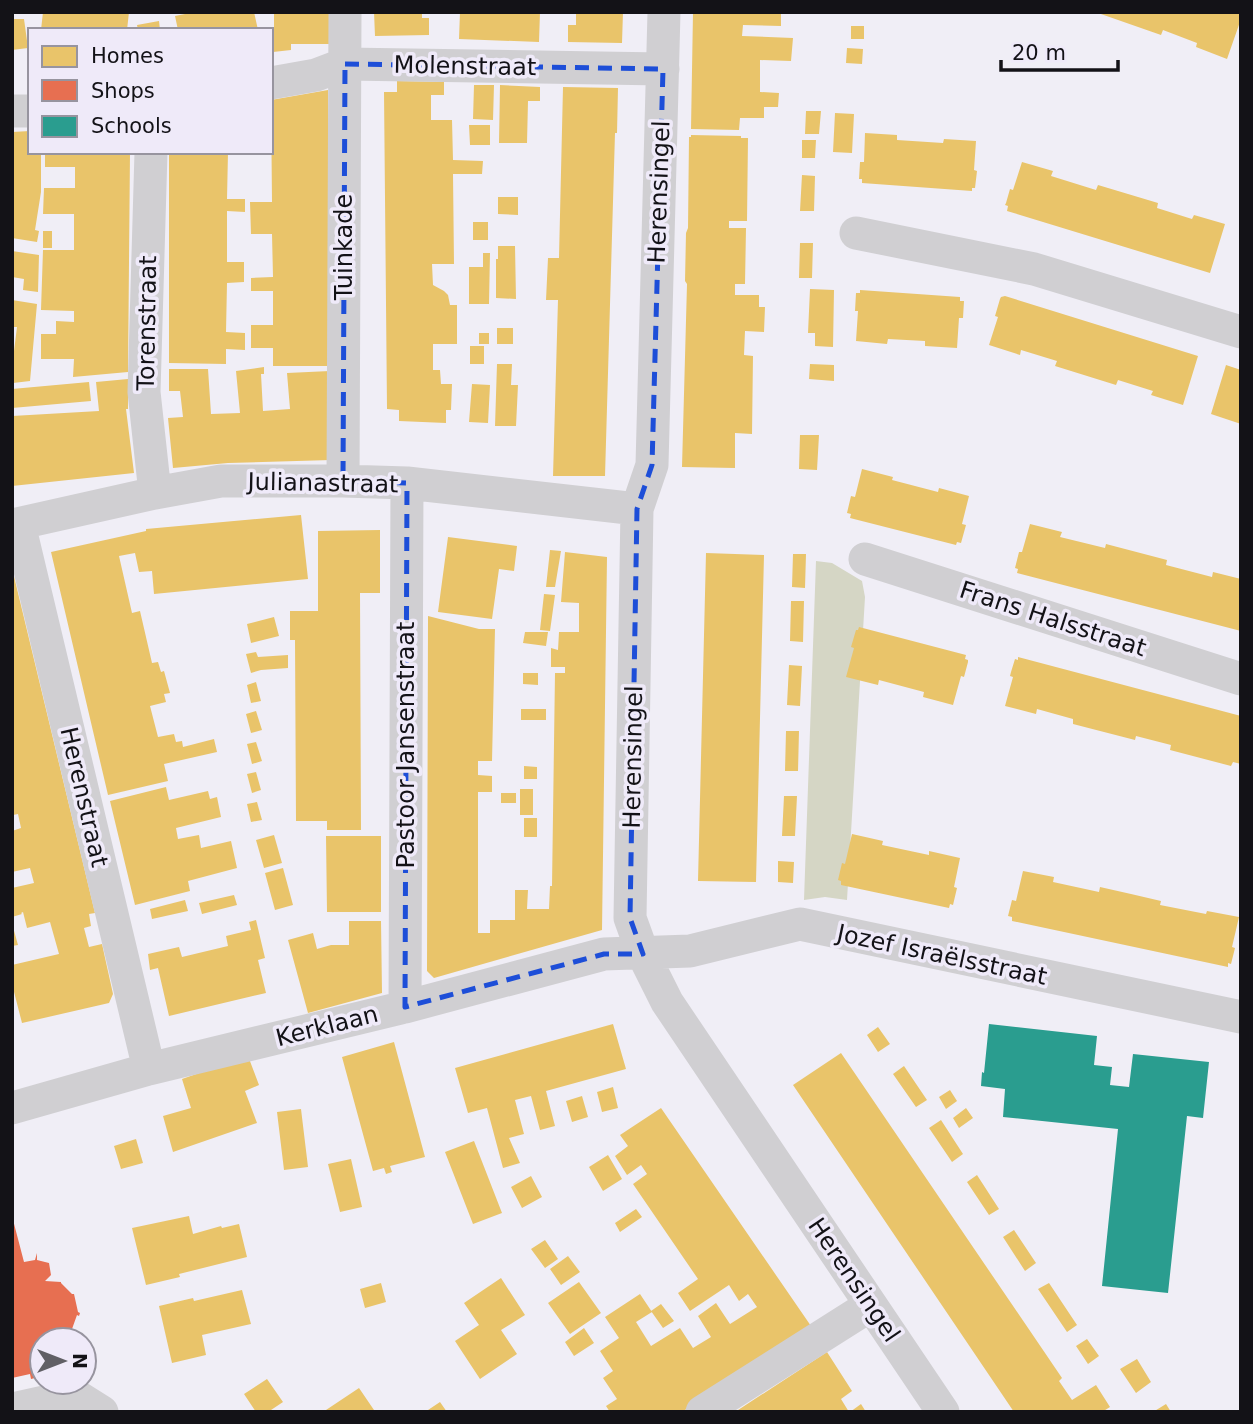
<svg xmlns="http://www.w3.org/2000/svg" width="1253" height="1424" font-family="'DejaVu Sans',sans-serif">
<rect width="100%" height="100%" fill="#f0eef6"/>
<path fill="#d5d6c5" d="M816,561L832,563L862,581L865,597L847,900L825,897L804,900Z"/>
<path fill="#e9c46a" d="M43,12H129L127,30H41Z
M195,12H254L258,30H178L175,16Z
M274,12H329V44H291V50L273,52L271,50V30H274Z
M374,12H422V18H429V35L375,36Z
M460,12H540L539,42L459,39Z
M576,12H623L622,43L568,42V25H576Z
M693,12H770V14H781V26L743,25L742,36L793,38L791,61L760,60V92L779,93L778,107H764V118H740L739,130L691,129Z
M1241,12V19L1227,59L1196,47L1197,43L1163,30L1161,35L1098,13Z
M12,19H24L28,48L12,50Z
M159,21L160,30H138L137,25Z
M851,26H864V39H851Z
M847,48L863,49L862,64L846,63Z
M397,81L444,82V95H431V120H452L453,160L483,161L482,174H453L454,264H432L433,285L444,291L448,295L450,305H457V344H433V370H440L441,384H452L451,410H446V423L399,421V410L387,409L384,92H397Z
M474,85H494L493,120L473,119Z
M500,85L540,87V101H528L527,143H499Z
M563,87L618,88L617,133H615L605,476H553L558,300H546L548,258H559Z
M328,90L330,366H273V348H251V325H273V291H251V278L273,277L272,234H251L250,202H272L271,100Z
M806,111H821L819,134H805Z
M835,113L854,114L852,153L833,152Z
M469,125H490V145H470Z
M30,131V152H41V192L35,230L39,231L37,242L12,238V132Z
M865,133L897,135V140L943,143L944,139L976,141L974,170L977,171L975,188H972V191L862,183V179H859L860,162H864Z
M691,135L741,136V138H748L747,221H729V228H746L745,284H735V295H759V307H765L764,332L745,331L744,355L753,356L752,434L735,433V468L682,467L687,284L685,281L686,233L688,228L689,137H691Z
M802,140H816L815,158H802Z
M45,152H130L128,372L73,377L74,359H41V334H56V321L74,322V311L41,310L43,250H74V214H43L44,188H75V167H45Z
M169,152H228L227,199H245V212L227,211V262H244V282L227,283L226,332L245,333V350L226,349V364L169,363Z
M1022,162L1053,171L1051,176L1096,190L1098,185L1158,203L1157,208L1192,219L1194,215L1225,224L1210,273L1007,211L1008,206L1005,205L1006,203L1010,189L1013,190Z
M802,175L815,176L814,211H800Z
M498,197H518V215L498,214Z
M473,222H488V240H473Z
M43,231H52V248H43Z
M800,243H813L812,278H799Z
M498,246H515L516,299L496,298V259H498Z
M12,251L39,255L38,292L23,290L24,279L12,277Z
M483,253H490L489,304H469V267H483Z
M810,289L834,290L833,347L815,346V333H808Z
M860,290L960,297V301H964L963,318H959L957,348L925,346V341L888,339L887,344L856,341L858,311H855L856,293H860Z
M1005,296L1198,356L1183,405L1151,395L1153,391L1118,380L1116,385L1055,366L1057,361L1021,350L1020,355L989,345L998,317L995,316L1000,299L1001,297Z
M12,300L37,304L30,381L13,383L12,351H14L17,327H12Z
M497,328H513V344H497Z
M479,333H489V344H479Z
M470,346H484V364H470Z
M497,364H512L511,385H518L516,426H495Z
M810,364L834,365V381L809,379Z
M1226,365L1241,370V424L1211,414Z
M264,367V374H261L263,411L290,409L287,373L330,371L331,460L228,463L173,468L168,418L183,417L180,391H169V369H208L211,414L240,413L236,371Z
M128,379V409H126L134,473L12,486V416L99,411L96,382Z
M89,382L91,401L12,408V389Z
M472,384L490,385L488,423L469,422Z
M800,435H819L817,470L799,469Z
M862,469L893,477L892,480L938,492L939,488L969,496L962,524L966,525L961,543L957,542L956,545L850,518L851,514L847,513L851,496L855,497Z
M301,515L308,579L154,594L152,571L139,572L135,553L119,556L132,613L140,611L152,663L158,662L161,672L164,671L170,693L164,694L166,702L150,706L158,737L174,734L176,742L182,741L183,747L214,739L217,752L164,764L168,781L108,795L51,552L146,531V529Z
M1030,524L1062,532L1060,537L1105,548L1106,544L1167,560L1166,565L1212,577L1213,572L1241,579V631L1017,573L1018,569L1015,568L1019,552H1022Z
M380,530V593H360L361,830H327V821H296L295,640H290V611H318V531Z
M448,537L517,546L514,571L499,569L492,619L438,612Z
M550,550L561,551L555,587H546Z
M565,552L607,557L602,930L434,978L427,971L428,616L479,629H495L492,761H478V775L492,776V792H478V933H490V920H515V890H528L527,909H549L550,886H552L555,673H565V667H551V648L558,650L559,632H579V603L561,602Z
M706,553L764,555L756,882L698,881Z
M793,554H806L805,588L792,587Z
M12,568L95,913L89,914L91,926L84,928L89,947L102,944L113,994L109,1003L22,1023L12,984V965L59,954L50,922L27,928L23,912L21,913L22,914L12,917V888L34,883L30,868L12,872V831L21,828L18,814L13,815L12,811Z
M544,594L555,595L550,631L540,630Z
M791,601H804L803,642L790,641Z
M274,617L279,636L251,643L247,624Z
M859,627L966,655L965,659L968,660V662L964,677L961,676L953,705L923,697L924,692L879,680L878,685L846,677L854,648L851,647L856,630H858Z
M525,632H548L546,646L523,643Z
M256,652L258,657L288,655V668L261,670L251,673L246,654Z
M1018,657L1241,716V764L1233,762L1231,766L1170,750L1171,745L1136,736L1135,740L1073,724V719L1037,709L1036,714L1005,706L1013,677L1010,676L1011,672L1015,659L1018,660Z
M789,665L802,666L800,706L787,705Z
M523,673H538V685L523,684Z
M256,682L261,701L251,703L247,685Z
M521,709H546V720H521Z
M256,711L262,730L251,733L246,714Z
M786,731H799L798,771H785Z
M256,742L262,761L252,764L247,744Z
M524,766L537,767V779H524Z
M256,772L261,790L252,793L247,774Z
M166,787L169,800L208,791L210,799L217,797L221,817L176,828L178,839L199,835L201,848L231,841L237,868L188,881L190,891L135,905L110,801Z
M520,789H533V815H520Z
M501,793H516V803H501Z
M784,796H797L795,836H782Z
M257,802L262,820L251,822L247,804Z
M524,818H537V837H524Z
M852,834L883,841L882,845L929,855V851L960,858L954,887L957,888L953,905L950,904L949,908L841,885V881L838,880L842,863L845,864Z
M274,835L282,863L264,868L256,840Z
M326,836H381V912H327Z
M778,861L794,862L793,883L778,882Z
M283,868L293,905L275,910L265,873Z
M1023,871L1054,877L1053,882L1099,892L1100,887L1131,894L1161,901L1160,905L1206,914L1207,911L1239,917L1232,947L1235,948L1231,964L1228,963V967L1012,921V917L1008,916L1012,900L1016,901Z
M234,895L237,905L202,914L199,903Z
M185,900L188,911L152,919L150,909Z
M256,920L265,958L258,960L266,993L169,1016L158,968L150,970L148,954L179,947L182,957L228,946L226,936L251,930L249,922Z
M349,921H381L382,993L308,1013L288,940L313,933L317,949L331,945H349Z
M13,927L18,945L12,946V928Z
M613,1024L626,1069L546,1091L555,1126L540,1130L531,1096L515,1100L524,1134L509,1138L520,1163L503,1168L487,1108L468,1113L455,1068Z
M878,1027L890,1044L878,1052L867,1035Z
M394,1042L425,1157L390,1166L392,1172L386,1174L384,1168L373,1171L342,1057Z
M841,1053L1062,1378L1059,1381L1072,1400L1096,1385L1110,1407L1102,1412H1014L793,1085Z
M248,1056L259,1085L245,1091L257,1123L173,1152L163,1116L191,1108L182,1079Z
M904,1066L927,1100L916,1107L893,1074Z
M613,1087L618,1108L602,1112L597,1092Z
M950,1090L957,1101L946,1109L939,1097Z
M582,1096L588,1117L572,1122L566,1101Z
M661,1108L811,1326L682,1412H610L606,1406L617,1399L603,1378L613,1371L600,1351L619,1338L605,1317L640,1294L652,1312L636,1322L651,1346L680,1328L693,1348L711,1337L698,1316L716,1303L730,1324L757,1307L748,1294L739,1301L729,1285L690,1311L678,1293L698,1279L633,1184L647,1174L641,1165L627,1175L615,1156L628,1146L620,1135Z
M966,1108L973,1118L959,1128L953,1118Z
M301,1109L308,1167L284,1170L277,1112Z
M941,1120L963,1154L952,1162L929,1128Z
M136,1139L143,1163L121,1169L114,1146Z
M474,1141L502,1213L473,1224L445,1152Z
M608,1155L622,1179L603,1191L589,1167Z
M351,1159L362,1207L340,1212L328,1164Z
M977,1175L999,1209L989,1215L967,1182Z
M531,1176L542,1197L522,1208L511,1187Z
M636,1209L642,1217L620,1232L615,1223Z
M189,1216L193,1234L221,1226L222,1228L239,1224L247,1257L179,1274L180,1277L146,1285L132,1228Z
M1014,1230L1036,1263L1025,1271L1003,1237Z
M545,1240L558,1259L545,1268L531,1249Z
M568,1256L580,1272L561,1285L550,1269Z
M501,1278L525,1315L501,1330L517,1354L480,1379L455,1341L479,1325L464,1303Z
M579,1282L601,1313L570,1334L548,1303Z
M381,1283L386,1302L365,1308L360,1289Z
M1049,1283L1077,1325L1067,1332L1038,1289Z
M242,1290L251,1324L202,1335L206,1355L172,1363L159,1306L193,1298L194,1301Z
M661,1304L674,1321L663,1328L651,1311Z
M584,1328L594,1343L574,1356L565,1342Z
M1087,1339L1099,1356L1088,1364L1076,1346Z
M827,1352L852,1391L841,1399L849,1412H735Z
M1137,1359L1151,1382L1136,1393L1120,1369Z
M267,1379L283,1402L268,1412H256L244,1394Z
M359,1388L374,1410L323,1412Z
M440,1402L447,1412H425Z
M861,1404L866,1412H850Z
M1166,1404L1171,1412H1153Z"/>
<path fill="#e76f51" d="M12,1216L24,1262L35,1260L37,1253V1260L49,1263L51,1275L45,1281L61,1282V1283L72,1294H74L78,1312L80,1313L79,1316L77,1315L72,1329L73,1331L71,1333L69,1331L55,1340H42V1368L35,1370V1372L33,1373L35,1378L31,1379L30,1374L12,1378Z"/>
<path fill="#2a9d8f" d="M989,1024L1097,1036L1094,1065L1112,1067L1110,1085L1129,1087L1133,1054L1209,1062L1203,1118L1187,1116L1168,1293L1102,1286L1118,1129L1003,1117L1005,1089L981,1086L982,1072L984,1073Z"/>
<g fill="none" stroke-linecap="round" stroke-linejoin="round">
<path stroke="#d0cfd2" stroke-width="33" d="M664,12L652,465L637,509L630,918L643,954L667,1002L943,1412
M271,83L316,75L345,64L663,69
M12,111H30
M151,152L144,392L155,493
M856,233L1034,269L1241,332
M343,481L345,12
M19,524L149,1069
M12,525L155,493L221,481H343L407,483L637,509
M865,559L1241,679
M405,1007L407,483
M12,1108L149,1069L405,1007L604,954L690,951L800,924L1241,1017
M12,1409L75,1395L102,1412
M702,1412L871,1305"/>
</g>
<path fill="none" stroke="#1d4ed8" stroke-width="5" stroke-dasharray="14 9" stroke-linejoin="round" d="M345,64L663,69L652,465L637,509L630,918L643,954H604L405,1007L407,483L343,481Z"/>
<g text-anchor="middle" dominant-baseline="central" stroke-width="7" stroke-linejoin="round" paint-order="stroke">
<g font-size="24" fill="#131217" stroke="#efeaf9">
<text transform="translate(465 66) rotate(1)">Molenstraat</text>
<text transform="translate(659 192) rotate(-88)">Herensingel</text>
<text transform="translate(344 247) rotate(-90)">Tuinkade</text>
<text transform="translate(147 323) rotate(-89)">Torenstraat</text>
<text transform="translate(323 483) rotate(1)">Julianastraat</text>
<text transform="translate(1053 619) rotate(18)">Frans Halsstraat</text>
<text transform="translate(406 745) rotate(-90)">Pastoor Jansenstraat</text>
<text transform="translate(633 757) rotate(-89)">Herensingel</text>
<text transform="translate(84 797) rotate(77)">Herenstraat</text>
<text transform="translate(942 955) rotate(12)">Jozef Israëlsstraat</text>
<text transform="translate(327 1026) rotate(-14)">Kerklaan</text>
<text transform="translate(854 1280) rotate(56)">Herensingel</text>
</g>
</g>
<rect width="1253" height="1424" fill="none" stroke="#131217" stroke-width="28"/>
<rect x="28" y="28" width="245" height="126" fill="#efeaf9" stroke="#97949f" stroke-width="2"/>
<rect x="42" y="46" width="35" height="21" fill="#e9c46a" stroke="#97949f" stroke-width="2"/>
<text x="91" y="63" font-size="21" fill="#131217">Homes</text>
<rect x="42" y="80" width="35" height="21" fill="#e76f51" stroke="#97949f" stroke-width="2"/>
<text x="91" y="98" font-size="21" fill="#131217">Shops</text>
<rect x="42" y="116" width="35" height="21" fill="#2a9d8f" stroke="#97949f" stroke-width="2"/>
<text x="91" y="133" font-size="21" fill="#131217">Schools</text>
<g transform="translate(63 1361) rotate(90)"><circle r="33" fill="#efeaf9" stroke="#97949f" stroke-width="2"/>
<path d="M0-5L12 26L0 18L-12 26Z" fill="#605f65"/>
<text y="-10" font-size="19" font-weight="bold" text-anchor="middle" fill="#131217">N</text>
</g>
<path d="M1001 60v10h117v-10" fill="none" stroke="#131217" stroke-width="3.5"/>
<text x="1012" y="60" font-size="21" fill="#131217" stroke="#efeaf9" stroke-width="5" paint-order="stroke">20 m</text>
</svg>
